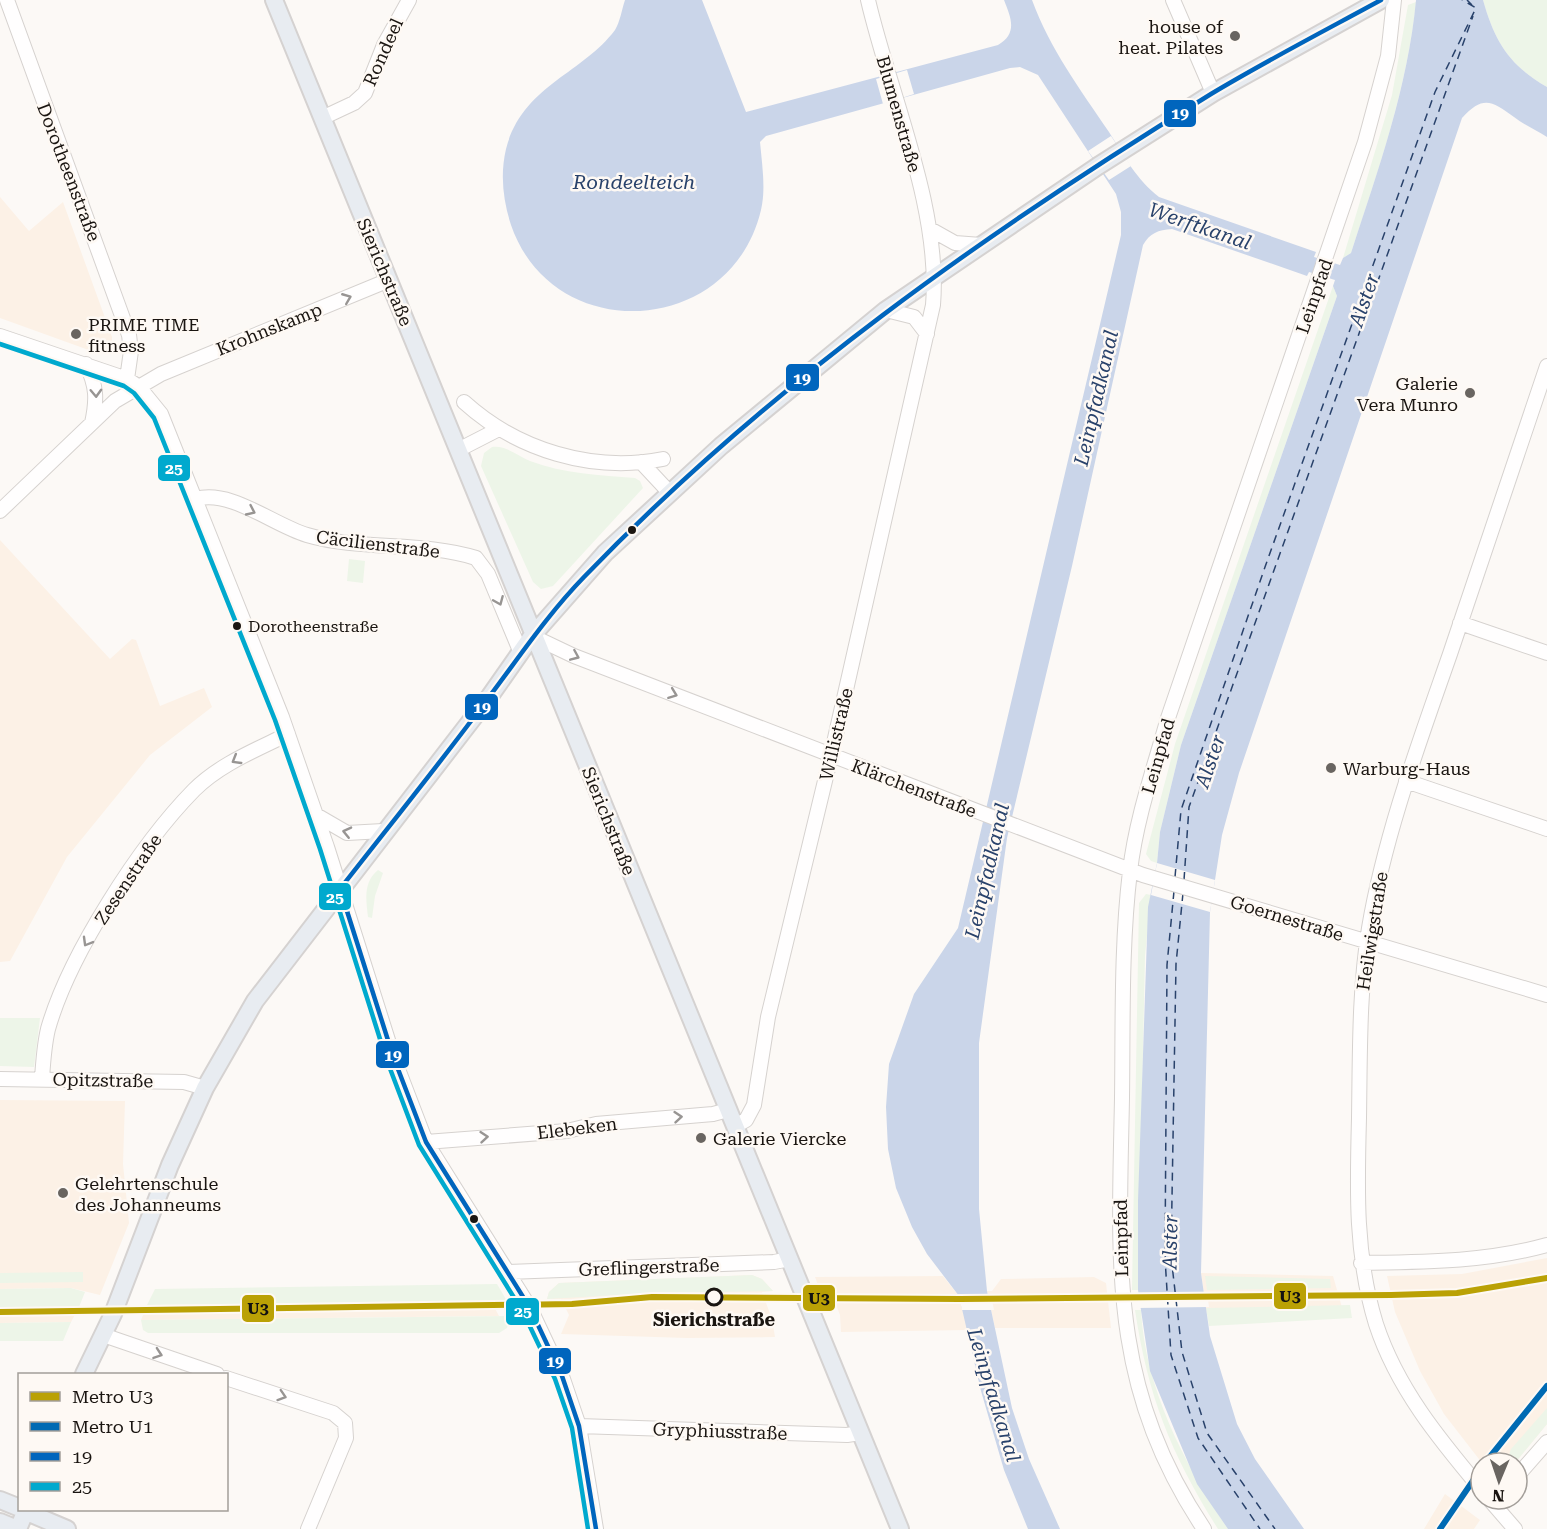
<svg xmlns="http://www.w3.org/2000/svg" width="1547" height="1529" font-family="'Roboto Serif',serif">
<rect width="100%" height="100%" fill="#fcf9f6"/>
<path fill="#fcf1e6" d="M0,197L29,231L63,202L112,337V345L106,352L97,353L0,318Z
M0,540L110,659L132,639L136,640L160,706L204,688L212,707L150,755L67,857L10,961L0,962Z
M0,1100L125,1101L123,1164L129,1223L100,1295L71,1288L0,1289Z
M1547,1258V1424L1515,1463H1482L1444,1414L1420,1371L1395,1312L1387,1276L1462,1274Z
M1201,1273L1333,1276L1343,1311L1207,1315Z
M752,1275L762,1279L773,1291L762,1292L772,1319L775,1337L687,1338L561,1334L569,1315L561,1299H547L549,1292L559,1283Z
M943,1276L959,1296L968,1330L841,1332L840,1315L832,1294L820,1290L815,1277Z
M1094,1277L1106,1283L1111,1328H995L987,1291H992L1001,1279Z
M491,1301L499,1316L141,1320L147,1305Z
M0,1307H79L71,1322L0,1323Z
M1445,1494L1480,1520L1474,1529H1424Z"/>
<path fill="#edf5e8" d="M1483,0H1547V87C1509,65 1495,42 1483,0Z
M1416,2C1407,89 1378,171 1351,253L1343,258L1392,95L1408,5Z
M1333,286L1337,296L1181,745L1160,832L1157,863L1151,861L1146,854L1175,744Z
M492,447C506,445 518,456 530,461C564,474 600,475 635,478L640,481L643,488L553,586L541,589L533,582L481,466L484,453Z
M349,559L365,561L363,583L347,581Z
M378,870L383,873L375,896L372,918L368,917C366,900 363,882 378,870Z
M1146,894L1151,895L1145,956L1138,1290H1132L1139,903Z
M0,1018H40L34,1067L0,1066Z
M83,1272V1282L0,1283V1273Z
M752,1275L762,1279L773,1291L654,1293L547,1299L549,1292L559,1283Z
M1205,1276L1330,1279L1331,1288L1207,1290Z
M497,1284L507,1301L147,1305L155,1289Z
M71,1288L85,1292L79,1307H0V1289Z
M1350,1305L1352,1318L1209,1326L1206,1308Z
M1135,1310H1141C1145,1389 1185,1465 1228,1529H1218C1171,1454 1148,1397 1135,1310Z
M511,1316L507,1328L499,1333H148L143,1330L141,1320Z
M71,1322L63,1341H0V1323Z
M1547,1408V1424L1515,1463H1506L1511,1449Z"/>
<path fill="#cad5e9" d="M625,0H702L746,112L998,45C1018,33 1011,18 1004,0H1032C1050,49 1080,89 1109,132C1125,157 1136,179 1159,197L1316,252L1314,257L1340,265L1343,258L1351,253C1378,170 1408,87 1416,0H1483C1495,42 1509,65 1547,87V137C1536,130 1524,125 1514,117C1492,101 1483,95 1462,118L1239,773L1222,835L1210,912L1201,1273L1210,1336L1237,1424L1255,1459L1304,1529H1228L1197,1484L1150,1371L1138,1290V1201L1148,907L1157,863L1160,832L1181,745L1337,296L1333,286L1335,280L1309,272L1307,276L1172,229C1158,230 1150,233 1143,245L1072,566L1007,838L979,1043V1209L987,1291L1012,1408L1029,1459L1060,1529H1028L1004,1470L981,1391L959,1296L927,1254L912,1227L896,1188L888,1149L886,1107L889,1064L914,994L958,928L1121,235V212L1116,194L1038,75L1020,67L1010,68L766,136L760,142C762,164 766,189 761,210C731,337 553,347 511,225C503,200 500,175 506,149C522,86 582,74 615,30C620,22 622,9 625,0Z"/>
<path fill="#fcf9f6" d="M907,70L914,94L883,104L876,79Z
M1111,136L1131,166L1109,180L1088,151Z
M1157,863L1215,880L1210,912L1151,895Z
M1207,1292L1209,1307L1138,1308L1135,1293Z
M991,1295L994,1310H962L959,1296Z"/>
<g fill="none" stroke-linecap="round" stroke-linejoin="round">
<path stroke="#29426b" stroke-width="1.5" stroke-dasharray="8 6" stroke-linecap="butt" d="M1467,0L1472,5
M1175,877L1181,810L1265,567L1435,92L1476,8L1462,0
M1184,880L1189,807L1473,16
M1174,891L1167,965L1165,1258L1171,1355L1198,1438L1260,1529
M1183,893L1176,964L1171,1256L1182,1352L1207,1433L1275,1529"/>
<defs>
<path id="minor" d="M7,0L129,335L131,351L127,379
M1173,0L1213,93
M322,118L354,103L365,93L384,45L409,0
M930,229L955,243L981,245
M886,310L914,317L927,334
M0,336L127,379L139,387L161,414L282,717L327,847L393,1056L426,1142L530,1308L562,1376L579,1426L596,1529
M86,364C97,386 97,400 92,423
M464,402C517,450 592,473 663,459
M458,450L497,430
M641,462L669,492
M196,499C231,489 273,525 307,535C361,551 422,541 476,558L488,574L521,653
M0,511L115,401L161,374L389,280
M1460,623L1547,653
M532,636L574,656L1143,875L1547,995
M1406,781L1547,829
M316,815L347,833L383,831
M0,1079L184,1082L205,1088
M42,1079C43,1063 44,1046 48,1029C69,955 140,845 194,790C220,764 256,750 288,734
M735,1126L746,1120L754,1105L768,1017L831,756L933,305C941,208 890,95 868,0
M426,1142L567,1131L596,1124L713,1114L728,1110
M1361,1263C1424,1262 1486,1262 1547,1245
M507,1272L774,1262L790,1259
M103,1335L217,1374
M226,1378L333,1413L345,1423L346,1438L308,1529
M579,1426L847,1435L860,1433
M1517,1476L1547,1442
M1481,1489C1439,1439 1397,1388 1376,1324C1355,1256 1357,1189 1359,1118C1360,1054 1359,990 1369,928C1385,834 1419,743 1450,654C1483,558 1515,462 1547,366
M1489,1499L1515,1529
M1204,1529C1108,1385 1119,1261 1122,1098C1123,1023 1121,946 1130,871C1136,819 1154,768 1168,718L1365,142L1388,56L1394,0"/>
<path id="major" d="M274,0L900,1529
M84,1374L113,1314L170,1165L205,1088L255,1001L490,696L532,636L605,553L721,446L886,310L1098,166L1213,93L1381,0
M0,1500L20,1508
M22,1510L67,1529
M0,1522L17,1529
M18,1529L26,1510"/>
</defs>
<use href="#minor" stroke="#d6d2cf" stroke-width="16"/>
<use href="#major" stroke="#d5d2d1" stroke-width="20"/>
<use href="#minor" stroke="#fffefe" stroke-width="14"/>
<use href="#major" stroke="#e8ecf1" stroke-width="16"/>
<defs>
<path id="bus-1" d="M340,889C390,825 441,762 489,697C520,656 548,614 584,577C768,386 986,232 1211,94C1266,61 1324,31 1381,0
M340,889L393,1056L426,1142L530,1308L562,1376L579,1426L596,1529"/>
<path id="bus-2" d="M0,344L124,386L134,393L154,418L275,720L320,849L386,1058L419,1145L523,1312L555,1379L572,1428L588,1529"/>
</defs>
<use href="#bus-1" stroke="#fef9f4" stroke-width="9"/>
<use href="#bus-2" stroke="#fef9f4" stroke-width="9"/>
<use href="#bus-1" stroke="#0065bd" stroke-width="4.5"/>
<use href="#bus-2" stroke="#00a9ce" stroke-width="4.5"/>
<defs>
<path id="metro-1" d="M0,1312L572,1304L652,1297L960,1299L1391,1295L1457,1293L1547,1278"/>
<path id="metro-2" d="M1485,1463L1547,1386
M1440,1529L1481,1469"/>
</defs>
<use href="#metro-1" stroke="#fef9f4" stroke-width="10"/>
<use href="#metro-2" stroke="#fef9f4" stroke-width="10"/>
<use href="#metro-1" stroke="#baa105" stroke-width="6"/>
<use href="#metro-2" stroke="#006ab3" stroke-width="6"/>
</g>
<defs><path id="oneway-chevron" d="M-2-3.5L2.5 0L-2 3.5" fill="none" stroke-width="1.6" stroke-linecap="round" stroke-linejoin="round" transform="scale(1.5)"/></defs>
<g stroke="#989593">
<use href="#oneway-chevron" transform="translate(347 298) rotate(-22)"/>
<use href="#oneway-chevron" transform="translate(96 393) rotate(88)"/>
<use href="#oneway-chevron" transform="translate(251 511) rotate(25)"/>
<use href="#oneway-chevron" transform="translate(499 601) rotate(67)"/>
<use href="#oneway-chevron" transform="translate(575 656) rotate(23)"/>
<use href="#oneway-chevron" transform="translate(673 694) rotate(21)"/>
<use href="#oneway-chevron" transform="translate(236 760) rotate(149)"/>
<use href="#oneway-chevron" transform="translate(347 832) rotate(-167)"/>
<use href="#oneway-chevron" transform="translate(87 942) rotate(120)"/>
<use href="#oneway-chevron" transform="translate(678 1117) rotate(-5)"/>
<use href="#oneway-chevron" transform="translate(484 1137) rotate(-5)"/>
<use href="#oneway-chevron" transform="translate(158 1354) rotate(19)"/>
<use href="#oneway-chevron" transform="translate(282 1396) rotate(18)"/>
</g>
<g fill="#696561" stroke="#fef9f4" stroke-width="2">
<circle cx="1235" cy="36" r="6"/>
<circle cx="76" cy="334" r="6"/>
<circle cx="1470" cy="393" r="6"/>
<circle cx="1331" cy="768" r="6"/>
<circle cx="701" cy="1138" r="6"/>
<circle cx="63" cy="1193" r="6"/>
</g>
<g fill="#1a1511" stroke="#fef9f4" stroke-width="2">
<circle cx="632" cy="530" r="5"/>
<circle cx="237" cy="626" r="5"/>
<circle cx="474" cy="1219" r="5"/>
</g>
<circle fill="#fef9f4" stroke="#1a1511" stroke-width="3" cx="714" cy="1297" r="8"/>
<g text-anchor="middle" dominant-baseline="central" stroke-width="5" stroke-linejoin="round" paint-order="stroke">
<g font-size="16" fill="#1a1511" stroke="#fef9f4" text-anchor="start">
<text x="248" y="626">Dorotheenstraße</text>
</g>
<g font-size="18" fill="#1a1511" stroke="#fef9f4" text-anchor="start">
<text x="1223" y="26" text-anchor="end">house of<tspan x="1223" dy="21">heat. Pilates</tspan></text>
<text x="88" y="324">PRIME TIME<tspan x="88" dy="21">fitness</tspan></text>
<text x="1458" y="383" text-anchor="end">Galerie<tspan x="1458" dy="21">Vera Munro</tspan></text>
<text x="1343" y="768">Warburg-Haus</text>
<text x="713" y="1138">Galerie Viercke</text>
<text x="75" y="1183">Gelehrtenschule<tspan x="75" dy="21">des Johanneums</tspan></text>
</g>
<g font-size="18" fill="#1a1511" stroke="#fef9f4">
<text transform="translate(383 52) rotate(-66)">Rondeel</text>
<text transform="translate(899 114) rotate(74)">Blumenstraße</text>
<text transform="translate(69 172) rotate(69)">Dorotheenstraße</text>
<text transform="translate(385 272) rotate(67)">Sierichstraße</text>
<text transform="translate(1314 296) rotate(-71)">Leinpfad</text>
<text transform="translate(269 329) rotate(-22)">Krohnskamp</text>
<text transform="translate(378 544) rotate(7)">Cäcilienstraße</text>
<text transform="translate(836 734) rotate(-77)">Willistraße</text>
<text transform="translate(1158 756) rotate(-74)">Leinpfad</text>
<text transform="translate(914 788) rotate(21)">Klärchenstraße</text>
<text transform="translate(609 821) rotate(68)">Sierichstraße</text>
<text transform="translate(128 879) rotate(-56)">Zesenstraße</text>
<text transform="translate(1287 918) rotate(17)">Goernestraße</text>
<text transform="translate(1372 931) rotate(-81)">Heilwigstraße</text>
<text transform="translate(103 1080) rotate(1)">Opitzstraße</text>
<text transform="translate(577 1128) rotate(-7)">Elebeken</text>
<text transform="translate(1121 1238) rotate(-91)">Leinpfad</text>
<text transform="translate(649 1267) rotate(-2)">Greflingerstraße</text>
<text transform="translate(720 1431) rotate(2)">Gryphiusstraße</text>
</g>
<g font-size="18" font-weight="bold" fill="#1a1511" stroke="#fef9f4">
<text x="714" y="1319">Sierichstraße</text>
</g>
<g font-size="20" font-style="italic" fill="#29426b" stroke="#fef9f4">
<text x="634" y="182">Rondeelteich</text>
<text transform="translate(1200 226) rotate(19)">Werftkanal</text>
<text transform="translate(1364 300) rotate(-71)">Alster</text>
<text transform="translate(1096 398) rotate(-77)">Leinpfadkanal</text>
<text transform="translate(1210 761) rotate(-71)">Alster</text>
<text transform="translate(987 871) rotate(-77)">Leinpfadkanal</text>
<text transform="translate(1170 1242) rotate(-89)">Alster</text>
<text transform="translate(994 1395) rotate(73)">Leinpfadkanal</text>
</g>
</g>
<g stroke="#fef9f4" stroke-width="2">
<rect x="1163" y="99" width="34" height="29" rx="6" fill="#0065bd"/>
<rect x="785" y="363" width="35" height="29" rx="6" fill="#0065bd"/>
<rect x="157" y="454" width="34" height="28" rx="6" fill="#00a9ce"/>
<rect x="464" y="693" width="35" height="28" rx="6" fill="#0065bd"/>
<rect x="318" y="882" width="34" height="29" rx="6" fill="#00a9ce"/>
<rect x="375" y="1040" width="35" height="29" rx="6" fill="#0065bd"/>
<rect x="1273" y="1282" width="34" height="28" rx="6" fill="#baa105"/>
<rect x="802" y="1284" width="34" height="28" rx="6" fill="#baa105"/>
<rect x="241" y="1294" width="34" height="29" rx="6" fill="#baa105"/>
<rect x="505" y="1297" width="35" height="29" rx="6" fill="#00a9ce"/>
<rect x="538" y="1347" width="34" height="28" rx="6" fill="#0065bd"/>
</g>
<g font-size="16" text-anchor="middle" font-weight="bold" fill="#fff">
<text x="1180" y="119">19</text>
<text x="802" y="384">19</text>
<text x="174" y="474">25</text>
<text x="482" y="713">19</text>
<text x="335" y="903">25</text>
<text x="393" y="1061">19</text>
<text x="523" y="1317">25</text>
<text x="555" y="1367">19</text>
</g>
<g font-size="16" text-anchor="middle" font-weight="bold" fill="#111">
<text x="1290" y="1302">U3</text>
<text x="819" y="1304">U3</text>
<text x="258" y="1314">U3</text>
</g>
<rect x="18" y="1373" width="210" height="138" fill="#fef9f4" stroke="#a39e99" stroke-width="1.5"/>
<rect x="30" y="1392" width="30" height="9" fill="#baa105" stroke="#a39e99" stroke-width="1.5"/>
<text x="72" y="1403" font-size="18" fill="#1a1511">Metro U3</text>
<rect x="30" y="1422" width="30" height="9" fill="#006ab3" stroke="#a39e99" stroke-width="1.5"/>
<text x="72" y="1433" font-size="18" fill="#1a1511">Metro U1</text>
<rect x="30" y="1452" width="30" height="9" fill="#0065bd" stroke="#a39e99" stroke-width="1.5"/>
<text x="72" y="1463" font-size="18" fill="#1a1511">19</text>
<rect x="30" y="1482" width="30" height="9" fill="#00a9ce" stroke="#a39e99" stroke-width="1.5"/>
<text x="72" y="1493" font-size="18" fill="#1a1511">25</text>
<g transform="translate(1499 1481) rotate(182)"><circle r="28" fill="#fef9f4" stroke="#a39e99" stroke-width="1.5"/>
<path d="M0-4.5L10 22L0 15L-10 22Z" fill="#696561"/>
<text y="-9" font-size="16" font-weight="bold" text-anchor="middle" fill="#1a1511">N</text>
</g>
</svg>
